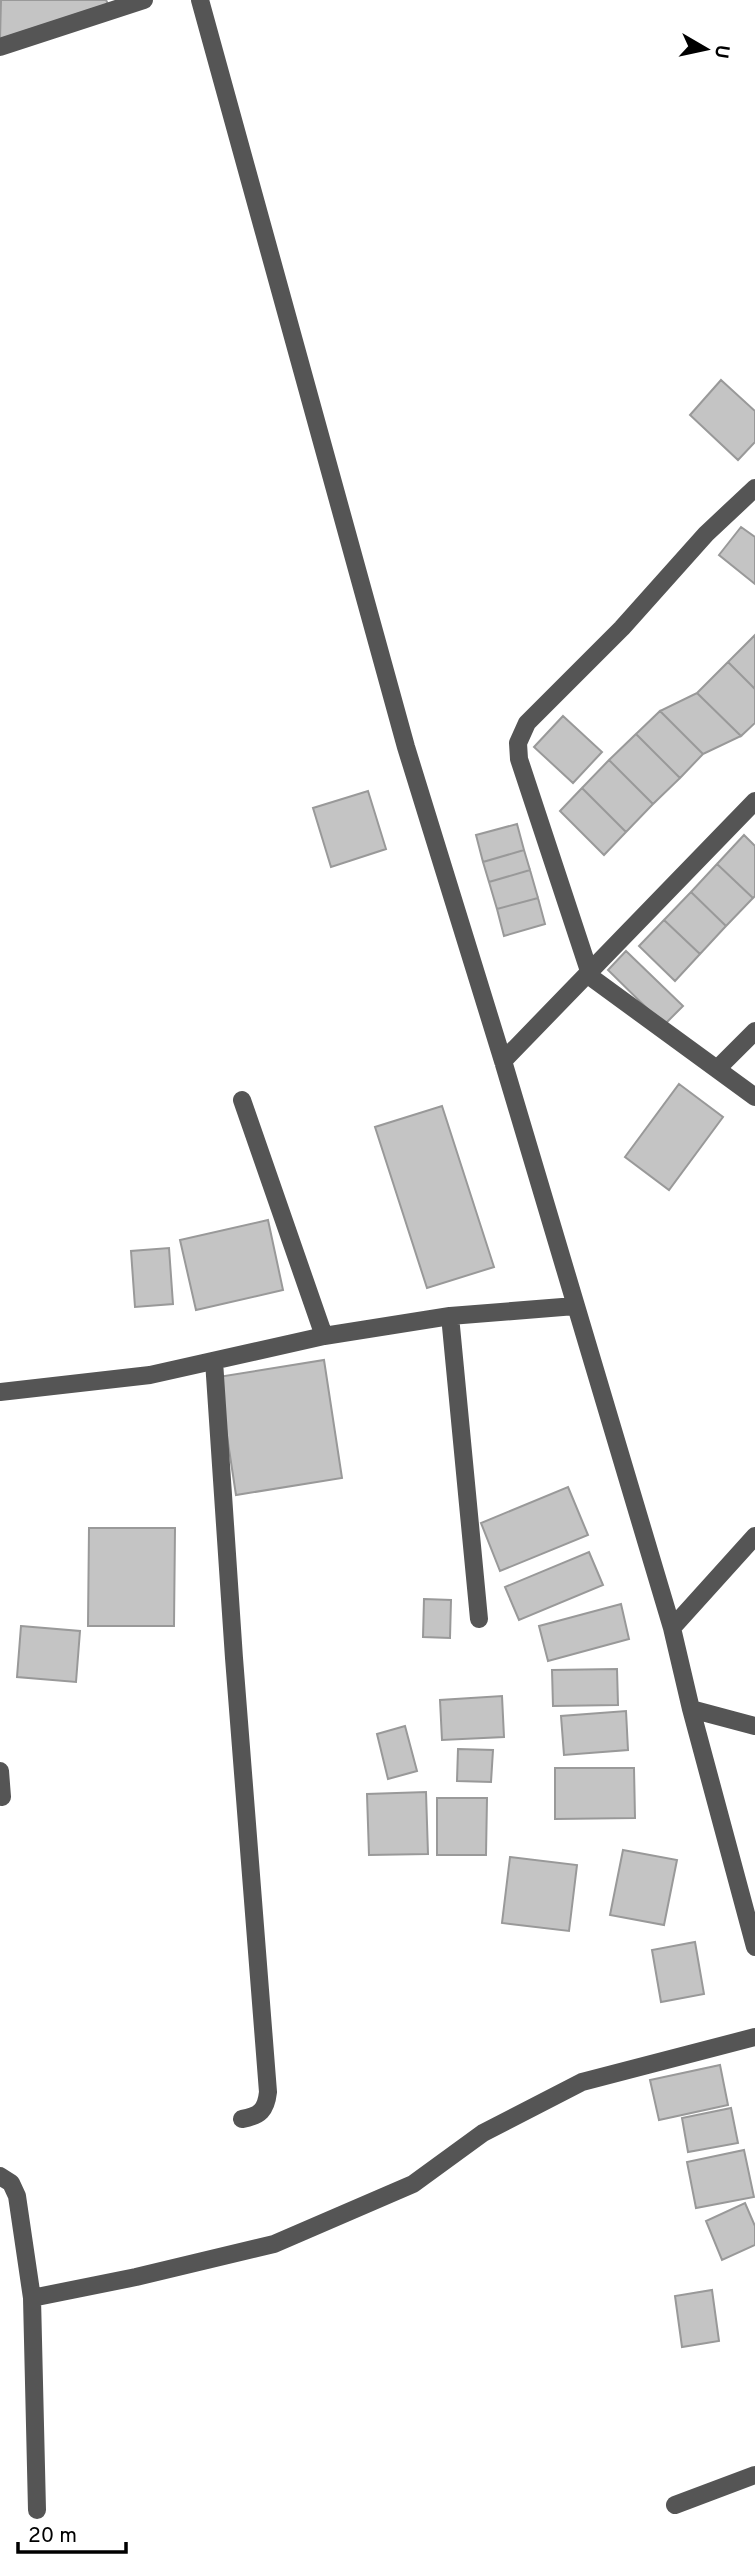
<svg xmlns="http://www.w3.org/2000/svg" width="755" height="2570" font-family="Overpass,sans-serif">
<rect width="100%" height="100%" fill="#fff"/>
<path fill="#c4c4c4" stroke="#999" stroke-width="2" d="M1,0H106L108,4L0,39Z
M721,380L755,411V442L738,460L690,415Z
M741,527L755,537V584L719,555Z
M755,635V689L728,662Z
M728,662L755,689V723L741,736L697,693Z
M697,693L741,736L703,754L660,711Z
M660,711L703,754L680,778L636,734Z
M563,716L602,752L573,783L534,747Z
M636,734L680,778L653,804L609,760Z
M609,760L653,804L626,832L582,788Z
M582,788L626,832L604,855L560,811Z
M368,791L386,849L331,867L313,808Z
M517,824L524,850L483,862L476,835Z
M744,835L755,846V896L753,898L717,864Z
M524,850L530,870L489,882L483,862Z
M717,864L753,898L726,926L691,892Z
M530,870L538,898L497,909L489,882Z
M691,892L726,926L700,954L664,920Z
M538,898L545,924L504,936L497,909Z
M664,920L700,954L675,981L639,946Z
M626,951L683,1006L664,1025L608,970Z
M679,1084L723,1117L669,1190L625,1157Z
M442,1106L494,1267L427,1288L375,1127Z
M268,1220L283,1290L196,1310L180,1240Z
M169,1248L173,1304L135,1307L131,1251Z
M324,1360L342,1478L236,1495L218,1377Z
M568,1487L588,1535L500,1571L481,1523Z
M89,1528H175L174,1626H88Z
M589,1552L603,1585L519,1620L505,1587Z
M424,1599L451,1600L450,1638L423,1637Z
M621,1604L629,1639L548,1661L539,1626Z
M21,1626L80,1631L76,1682L17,1677Z
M617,1669L618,1705L553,1706L552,1670Z
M502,1696L504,1737L442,1740L440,1700Z
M626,1711L628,1750L564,1755L561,1716Z
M405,1726L417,1771L388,1779L377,1734Z
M458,1749L493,1750L491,1782L457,1781Z
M555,1768H634L635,1818L555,1819Z
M426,1792L428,1854L369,1855L367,1794Z
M437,1798H487L486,1855H437Z
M623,1850L677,1860L664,1925L610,1915Z
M510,1857L577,1865L569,1931L502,1923Z
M695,1942L704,1994L661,2002L652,1950Z
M720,2065L728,2105L659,2120L650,2080Z
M731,2108L738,2143L688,2152L682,2118Z
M744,2150L754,2197L696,2208L687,2162Z
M745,2203L755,2226V2245L722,2260L706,2221Z
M712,2290L719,2341L682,2347L675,2296Z"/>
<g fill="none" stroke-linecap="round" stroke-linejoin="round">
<path stroke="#555" stroke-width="18" d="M200,0L406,747L503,1061L672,1628L691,1709L755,1947
M0,47L144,0
M589,971L519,759L518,743L527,723L622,628L706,534L755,488
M588,975L755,1097
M503,1061L755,801
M717,1069L755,1031
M242,1100L324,1336
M450,1316L479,1619
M214,1361L234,1658L268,2092C266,2110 260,2116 242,2119
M0,1392L150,1375L324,1336L450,1316L575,1306
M672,1628L755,1536
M691,1709L755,1726
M0,1771L2,1797
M0,2176L11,2183L17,2196L32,2298L37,2510
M32,2298L136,2277L274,2244L413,2184L483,2133L582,2082L755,2037
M675,2505L755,2475"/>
</g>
<g transform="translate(706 49) rotate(99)" stroke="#ffffff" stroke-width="5" paint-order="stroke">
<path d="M0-5L12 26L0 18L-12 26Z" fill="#000000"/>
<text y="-10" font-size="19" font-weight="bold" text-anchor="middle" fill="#000000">U</text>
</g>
<path d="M18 2542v10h108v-10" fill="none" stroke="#000000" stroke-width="3.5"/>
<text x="28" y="2542" font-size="21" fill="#000000" stroke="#ffffff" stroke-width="5" paint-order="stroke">20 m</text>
</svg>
